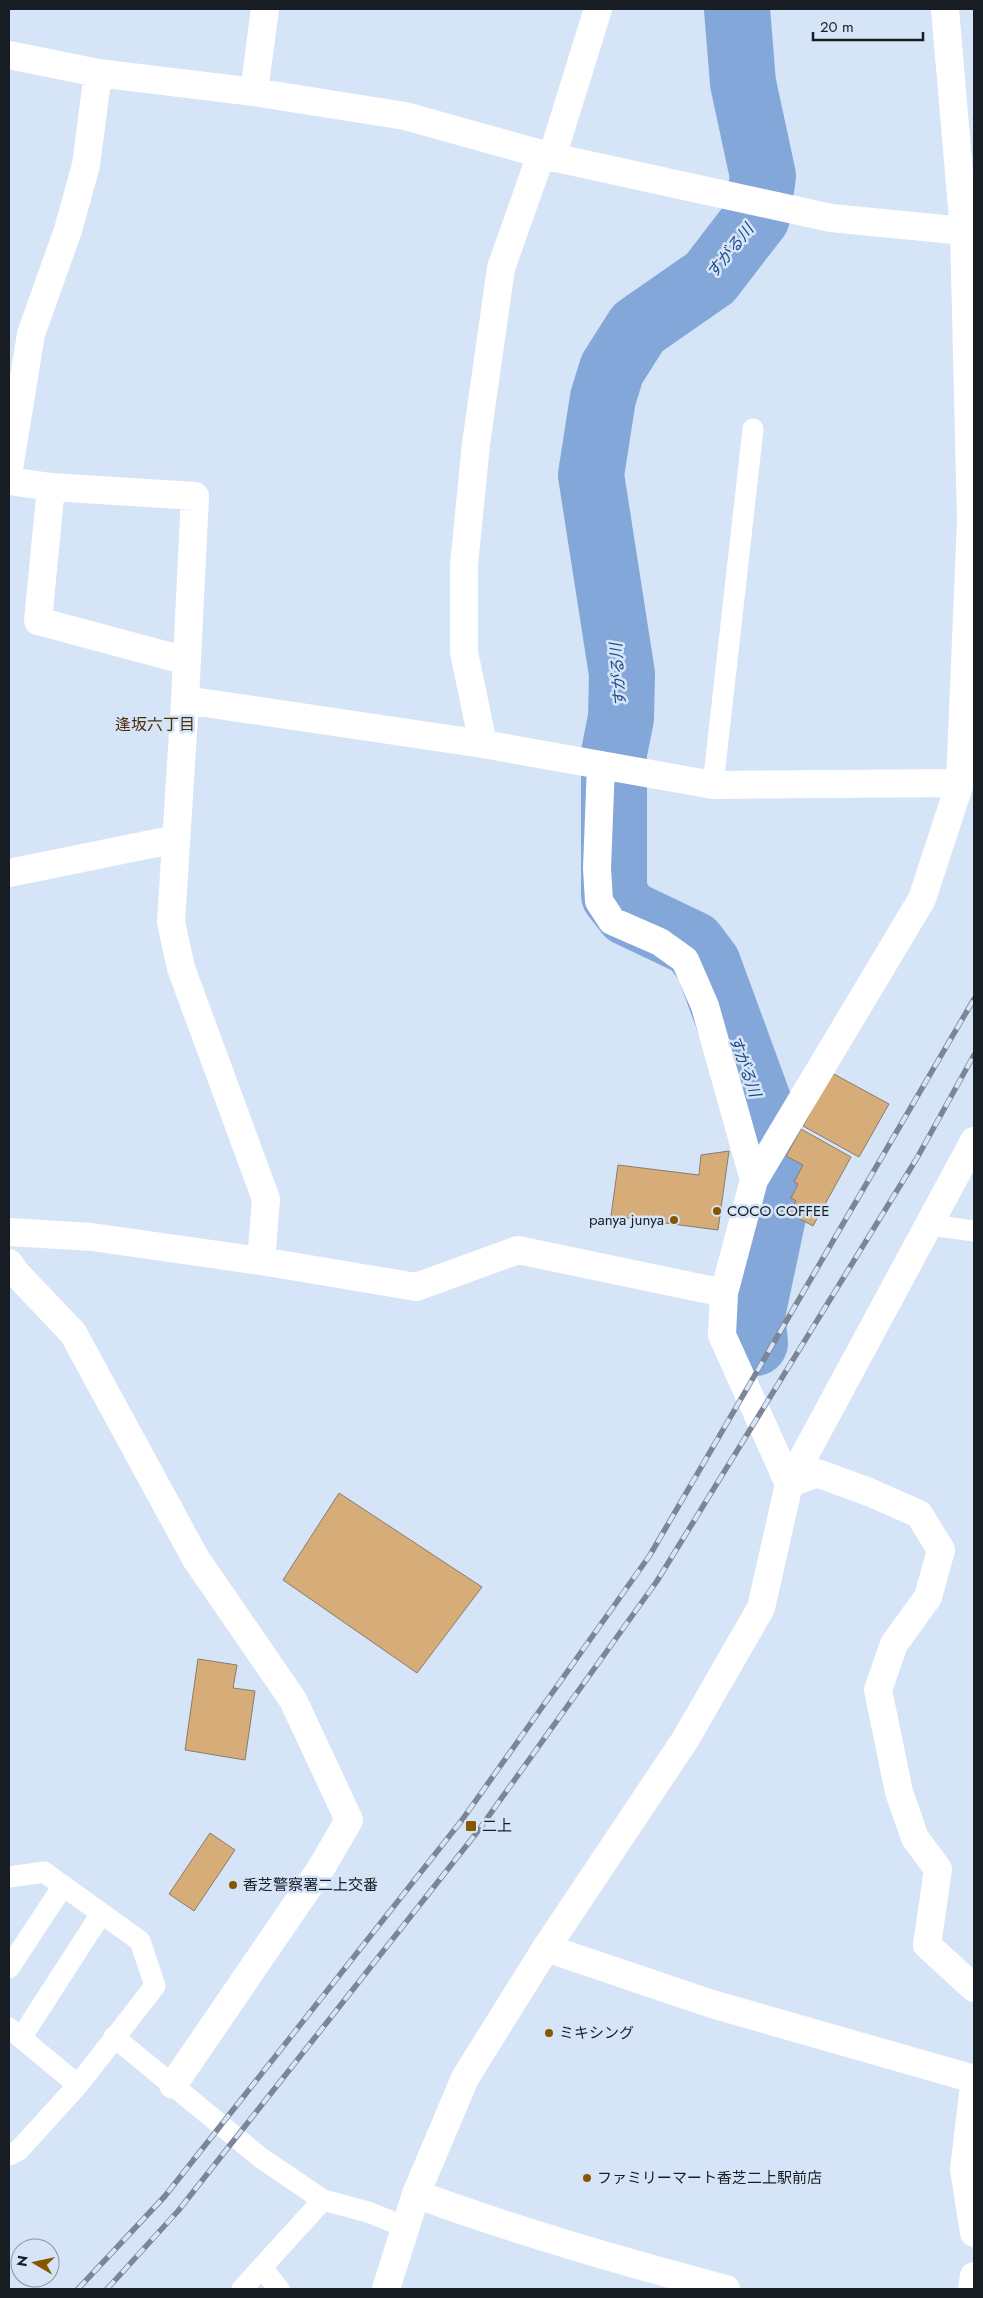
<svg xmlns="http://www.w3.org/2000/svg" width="983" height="2298" font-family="Jost,'Noto Sans JP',sans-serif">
<rect width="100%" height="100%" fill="#d6e4f7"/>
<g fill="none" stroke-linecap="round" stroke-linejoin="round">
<path stroke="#83a7d9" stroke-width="66" d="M737,9L743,83L763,176L757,217L710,278L638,328L612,369L603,398L591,475L622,674L621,718L614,753V895L628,913L693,944L708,964L767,1125L777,1171L775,1207L752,1315L755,1343"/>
</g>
<path fill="#d6ac79" stroke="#8a7c6c" d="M832,1073L889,1104L859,1157L803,1126Z
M801,1129L851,1157L813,1226L789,1213L796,1201L791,1198L798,1184L794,1182L803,1165L786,1156Z
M729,1151L718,1230L611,1216L618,1165L699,1175L701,1155Z
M339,1493L482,1587L417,1673L283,1580Z
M198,1659L237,1665L233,1688L255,1691L245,1760L185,1750Z
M210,1833L235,1850L194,1911L169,1894Z"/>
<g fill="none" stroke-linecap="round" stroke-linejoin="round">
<path stroke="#fff" stroke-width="21" d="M713,785L753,429
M931,1225L974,1231
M9,1877L44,1872L140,1941L155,1986L78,2085L19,2150L9,2155
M9,1968L63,1886
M9,2028L78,2085
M114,2037L261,2158L323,2200L368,2212L405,2227
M21,2038L101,1914
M262,2268L279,2289
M242,2289L323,2200"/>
<path stroke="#fff" stroke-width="28" d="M9,55L98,73L254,92L405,116L552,157L831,218L964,231
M254,92L265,9
M552,157L598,9
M9,469L31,334L68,230L86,165L98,73
M9,481L51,487L195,496L185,700L171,922L181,968L266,1199L261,1261
M51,487L38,621L187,661
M185,700L483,744L713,785L960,783
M483,744L464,652V565L476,444L501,268L541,155
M601,765L597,868L599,901L612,921L660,942L685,960L705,1006L754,1180
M9,873L176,839
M9,1232L92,1237L261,1261L416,1287L518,1250L724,1293
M9,1263L16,1273L73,1333L196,1559L293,1700L349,1820L320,1870L173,2085
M789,1484L722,1335L724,1293L754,1180L922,899L960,783L971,520L964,231L945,9
M789,1484L817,1473L869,1492L919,1514L941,1550L928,1597L894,1644L878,1690L899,1792L915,1838L938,1869L927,1945L974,1988
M789,1484L974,1141
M546,1948L712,2004L974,2079
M974,2086L964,2169L974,2233
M416,2194C519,2232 620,2261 726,2289
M972,2289L974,2276"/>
<path stroke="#fff" stroke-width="28" d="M386,2289L416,2194L465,2078L546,1948L685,1740L761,1608L789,1484"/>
<defs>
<path id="rail" d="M78,2289L165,2196L462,1820L650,1555L974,999
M107,2289L178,2211L478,1831L657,1581L917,1158L974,1055"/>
</defs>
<use href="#rail" stroke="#7c8593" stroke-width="5.5"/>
<use href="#rail" stroke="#d6e4f7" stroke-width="4" stroke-dasharray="11" stroke-linecap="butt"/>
</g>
<g fill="#850" stroke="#d6e4f7" stroke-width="2">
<circle cx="717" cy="1211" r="5"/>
<circle cx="674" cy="1220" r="5"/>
<rect x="465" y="1820" width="12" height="12" rx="2.5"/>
<circle cx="233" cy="1885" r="5"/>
<circle cx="549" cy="2033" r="5"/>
<circle cx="587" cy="2178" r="5"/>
</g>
<g text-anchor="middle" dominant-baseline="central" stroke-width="5" stroke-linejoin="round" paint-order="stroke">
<g font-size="15" fill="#181c23" stroke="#d6e4f7" text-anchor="start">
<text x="727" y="1211">COCO COFFEE</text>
<text x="664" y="1220" text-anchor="end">panya junya</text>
<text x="482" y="1826">二上</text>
<text x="243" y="1885">香芝警察署二上交番</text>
<text x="559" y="2033">ミキシング</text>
<text x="597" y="2178">ファミリーマート香芝二上駅前店</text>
</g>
<g font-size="16" font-style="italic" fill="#1b4985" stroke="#d6e4f7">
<text transform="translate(730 251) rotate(-51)">すがる川</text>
<text transform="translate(618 675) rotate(-94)">すがる川</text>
<text transform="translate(745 1066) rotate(70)">すがる川</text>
</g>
<g font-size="16" fill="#4a300e" stroke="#d6e4f7">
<text x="155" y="724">逢坂六丁目</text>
</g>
</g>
<rect width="983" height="2298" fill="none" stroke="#181c23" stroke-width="20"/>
<g transform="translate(35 2263) rotate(279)"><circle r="24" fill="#d6e4f7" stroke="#8a94a2"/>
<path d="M0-4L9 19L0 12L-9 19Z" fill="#885500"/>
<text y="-8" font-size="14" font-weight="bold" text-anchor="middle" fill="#181c23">N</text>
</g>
<path d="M813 32v8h110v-8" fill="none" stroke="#181c23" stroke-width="2.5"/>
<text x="820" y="32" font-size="15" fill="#181c23" stroke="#d6e4f7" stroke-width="4" paint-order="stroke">20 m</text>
</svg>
